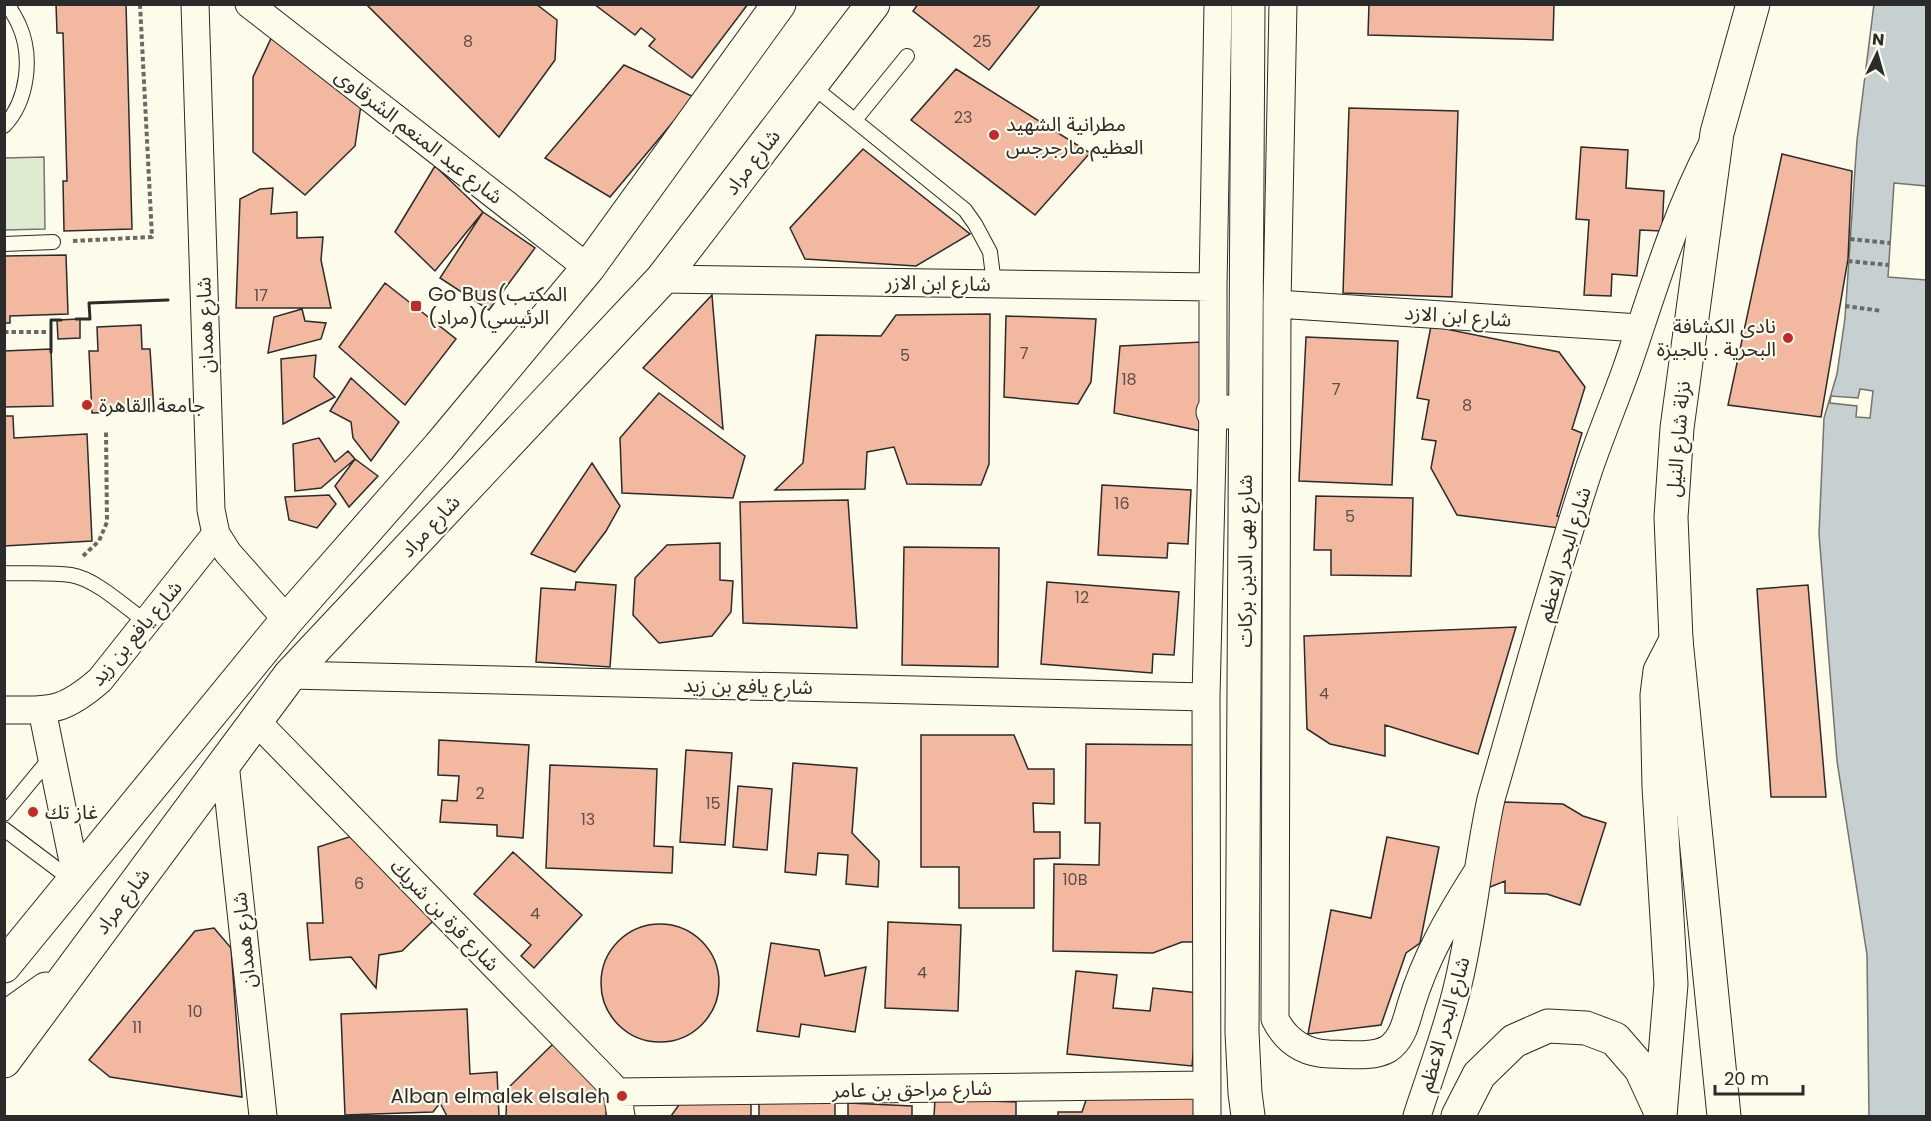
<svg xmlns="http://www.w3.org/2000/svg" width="1931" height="1121" font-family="Poppins,'Noto Sans Arabic',sans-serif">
<rect width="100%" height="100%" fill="#fdfbea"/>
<path fill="#deebd1" stroke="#74746e" stroke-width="1.5" d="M44,157L45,229L5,230V158Z"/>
<path fill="#c7d0d0" stroke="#74746e" stroke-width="1.5" d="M1874,4L1926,5V1116H1869L1867,955L1837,761L1819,534L1824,418L1837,374L1845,318L1857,140Z"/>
<path fill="#fdfbea" stroke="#74746e" stroke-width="1.5" d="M1894,183L1926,186V280L1888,277Z
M1860,389L1873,391L1870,418L1856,417L1857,406L1830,403L1831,396L1858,398Z"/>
<path fill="#f2b8a0" stroke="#2b2b2b" stroke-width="1.5" d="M56,4H126L132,229L64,231L63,181H67L63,33H57Z
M369,4H536L557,20L555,60L499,137L368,6Z
M594,4H748L692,78L649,46L655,39L641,28L635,35Z
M918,4H1041L989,70L913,11Z
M1369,4H1554L1553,40L1368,35Z
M274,32L362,98L355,146L305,195L253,152V77Z
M624,65L694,97L610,197L545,158Z
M956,69L1090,153L1035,215L911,120Z
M1349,108L1458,111L1452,297L1343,293Z
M1581,147L1628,150L1626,188L1664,191L1662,231L1640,230L1637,276L1612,274L1611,296L1584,295L1589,220L1576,219Z
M863,149L970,234L916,266L805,259L790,228Z
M1782,154L1852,171L1848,259L1821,417L1728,405Z
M435,166L483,212L435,271L395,232Z
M273,188L271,214L297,212V238L323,237L321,260L331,308H236L240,199L260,189Z
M483,212L535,248L489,310L440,278Z
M4,250L5,256L66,255L68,314L10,316V323H4Z
M385,283L456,339L405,405L339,347Z
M712,295L723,429L643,368Z
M302,309L305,321L326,323L321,339L268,353L274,317Z
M990,314L989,464L981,485L907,484L894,447L867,452L865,489L775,490L803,463L816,335L881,336L896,315Z
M1006,316L1096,319L1091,382L1078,404L1004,397Z
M80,319V338L58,339L57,320Z
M141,325L142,349H150L154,411L92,413L89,351H98L97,327Z
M1431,326L1559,352L1585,387L1572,429L1582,433L1557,516L1570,520L1567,529L1457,515L1431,468L1436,441L1422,439L1429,400L1417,398Z
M1306,337L1398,341L1392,485L1299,481Z
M1202,342L1201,431L1114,413L1120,346Z
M51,349L53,406L4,407V351Z
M316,355L314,377L335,397L283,424L281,359Z
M351,378L399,422L371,461L353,438L351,422L330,411Z
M659,393L745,456L733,498L622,493L620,438Z
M4,416H13L14,438L87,434L92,541L4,546Z
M319,438L335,462L348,451L355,459L321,488L295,491L293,444Z
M355,459L378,476L349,507L335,486Z
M592,463L620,506L606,531L575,572L531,554Z
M1102,485L1191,490L1188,544L1168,543L1167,558L1098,555Z
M329,495L336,504L317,528L289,520L285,497Z
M1316,496L1413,498L1411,576L1331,575V550H1314Z
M848,500L857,628L743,623L740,502Z
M720,543V580L733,581L731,612L712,636L659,643L633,615L635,578L667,545Z
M904,547L999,548L998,667L902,665Z
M576,582L616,585L610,667L536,662L541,588L575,590Z
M1047,582L1179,592L1174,655L1153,654L1152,673L1041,664Z
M1808,585L1826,797H1771L1757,589Z
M1516,627L1478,754L1385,725V756L1330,744L1307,729L1304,636Z
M921,735H1014L1028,769H1054V804L1033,803L1034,832H1060V858L1034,859V908H959V867H921Z
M439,740L529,745L523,838L497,836V825L440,822L442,800L457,801L459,776L438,775Z
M1086,744L1200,745L1197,942H1182L1153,953L1053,951L1054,864L1099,865L1100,823H1085Z
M686,750L732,753L725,845L680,842Z
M793,763L857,768L852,833L879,861L878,887L846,884L848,855L818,853L816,875L785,872Z
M550,765L657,769L654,846L673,847L672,873L546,868Z
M738,786L772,789L767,850L733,847Z
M1504,802L1563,804L1583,816L1606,823L1580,905L1547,894L1505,893V881L1485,889Z
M352,836L434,920L402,951L379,955L376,988L351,957L310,960L307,923H323L318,847Z
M1387,837L1439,847L1420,943L1406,953L1381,1025L1308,1034L1331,910L1371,918Z
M513,852L582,915L534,968L521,956L531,945L474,894Z
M888,922L961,925L958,1011L885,1008Z
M601 983a59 59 0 1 1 118 0a59 59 0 1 1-118 0Z
M214,928L231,948L242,1097L110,1077L89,1060L195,931Z
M771,943L819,950L825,976L866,967L855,1032L801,1024L799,1037L757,1031Z
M1076,971L1117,975L1113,1008L1150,1011L1153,988L1199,993L1192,1066L1067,1054Z
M467,1009L470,1074L497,1072L499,1116H447L440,1103L433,1112L345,1115L341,1014Z
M554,1043L607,1097L606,1116H506L507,1089Z
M1088,1094H1197V1116H1058V1112H1082Z
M835,1099V1116H759V1100Z
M935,1099L1016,1102V1116H934Z
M751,1100V1116H671L681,1102Z
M848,1103L912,1106V1116H848Z"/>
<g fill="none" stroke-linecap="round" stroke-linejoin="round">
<defs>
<path id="service" d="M811,85L965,210L975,224L990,252L994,284
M855,120L907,56
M4,126C28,101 33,56 19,25C16,18 11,11 8,4
M4,244L53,242
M4,573C26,574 49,572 71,575C96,579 125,607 146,622
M4,814L52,756
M4,829L73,881"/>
<path id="minor" d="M195,4L211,510L216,534L228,553L287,620
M249,4L588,268
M1283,4L1277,304L1275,1019C1286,1041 1304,1053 1329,1054C1348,1054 1372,1058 1388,1049C1403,1039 1406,1021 1411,1005C1425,958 1450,915 1476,874
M662,279L1213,287
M1277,304L1639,328
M290,675L1206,697
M4,710C53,710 63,712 100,680L216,534
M42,710L76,876
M256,721L609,1083L617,1092L621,1116
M225,763L263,1116
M617,1092L1207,1085
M1207,1116L1206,697L1213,412V287L1218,4
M1417,1116C1431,1072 1449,1026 1459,980C1473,920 1478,859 1491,799C1523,689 1553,578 1589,469C1601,434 1615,401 1627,367C1653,291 1674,218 1711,147"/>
<path id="primary" d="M1248,4L1242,1032L1245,1093L1248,1116
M1213,412H1245
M4,966L287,620L439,447L588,268L779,4
M4,1019L46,989
M4,1061L290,675L662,279L873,4
M1724,1116L1676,640L1671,517L1677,428L1717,133L1753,4"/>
<path id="trunk" d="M1458,1116L1479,1075L1514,1041L1548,1026L1586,1028L1615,1039L1641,1069L1659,1108
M1660,1116L1671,984L1659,787L1657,695L1660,671L1676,640"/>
</defs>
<use href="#service" stroke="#2b2b2b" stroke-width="16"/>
<use href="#minor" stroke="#2b2b2b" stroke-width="29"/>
<use href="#primary" stroke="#2b2b2b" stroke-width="35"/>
<use href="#trunk" stroke="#2b2b2b" stroke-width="35"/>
<path stroke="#6a6964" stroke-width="4" stroke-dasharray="4.5 3" stroke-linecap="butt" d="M1850,239L1890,243
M73,241L152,237L140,4
M1848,261L1889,265
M1845,306L1882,311
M4,332H46
M83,556L99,541L107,522L106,430"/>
<use href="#service" stroke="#fdfbea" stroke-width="14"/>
<use href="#minor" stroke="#fdfbea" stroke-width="27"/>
<use href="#primary" stroke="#fdfbea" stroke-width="33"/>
<use href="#trunk" stroke="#fdfbea" stroke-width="33"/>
<path stroke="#2b2b2b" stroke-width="3" d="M76,319H90L89,303L168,300
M51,352V320H61"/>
</g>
<g fill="#c62828" stroke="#fdfbea" stroke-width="2">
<circle cx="994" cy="135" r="6"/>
<rect x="410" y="300" width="12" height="12" rx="3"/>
<circle cx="1788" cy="338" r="6"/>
<circle cx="87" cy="405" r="6"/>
<circle cx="33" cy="812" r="6"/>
<circle cx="622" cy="1096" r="6"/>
</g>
<g text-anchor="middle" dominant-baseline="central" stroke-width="4.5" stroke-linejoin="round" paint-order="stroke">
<g font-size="16" fill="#5d4e48">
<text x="468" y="41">8</text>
<text x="982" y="41">25</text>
<text x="963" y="117">23</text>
<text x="261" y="295">17</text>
<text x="1024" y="353">7</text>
<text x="905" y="355">5</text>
<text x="1129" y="379">18</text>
<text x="1336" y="389">7</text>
<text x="1467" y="405">8</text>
<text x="1122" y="503">16</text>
<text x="1350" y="516">5</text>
<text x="1082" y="597">12</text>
<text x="1324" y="693">4</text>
<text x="480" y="793">2</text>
<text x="713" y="803">15</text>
<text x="588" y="819">13</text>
<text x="1075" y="879">10B</text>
<text x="359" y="883">6</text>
<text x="535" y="913">4</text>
<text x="922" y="972">4</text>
<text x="195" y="1011">10</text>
<text x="137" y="1027">11</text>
</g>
<g font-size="20" fill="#2b2b2b" stroke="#fdfbea" text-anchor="start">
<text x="1006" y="124">مطرانية الشهيد<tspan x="1006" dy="23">العظيم مارجرجس</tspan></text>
<text x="428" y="294">Go Bus(المكتب<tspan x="428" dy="23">الرئيسي)(مراد)</tspan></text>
<text x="1776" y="326" text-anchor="end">نادى الكشافة<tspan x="1776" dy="23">البحرية . بالجيزة</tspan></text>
<text x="99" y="405">جامعة القاهرة</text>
<text x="45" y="812">غاز تك</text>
<text x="610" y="1096" text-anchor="end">Alban elmalek elsaleh</text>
</g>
<g font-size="20" fill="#2b2b2b" stroke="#fdfbea">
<text transform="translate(419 136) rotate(38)">شارع عبد المنعم الشرقاوى</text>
<text transform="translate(752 162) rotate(-52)">شارع مراد</text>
<text transform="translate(938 283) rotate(1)">شارع ابن الازر</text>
<text transform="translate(1458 316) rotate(4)">شارع ابن الازد</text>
<text transform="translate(205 325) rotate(-92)">شارع همدان</text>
<text transform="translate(1678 439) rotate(-85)">نزلة شارع النيل</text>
<text transform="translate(430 526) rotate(-47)">شارع مراد</text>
<text transform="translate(1564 554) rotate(-73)">شارع البحر الاعظم</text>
<text transform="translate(1245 561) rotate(-90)">شارع بهى الدين بركات</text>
<text transform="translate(136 633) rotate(-50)">شارع يافع بن زيد</text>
<text transform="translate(748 686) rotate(1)">شارع يافع بن زيد</text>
<text transform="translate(122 901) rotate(-53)">شارع مراد</text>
<text transform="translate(445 915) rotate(46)">شارع قرة بن شريك</text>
<text transform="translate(244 940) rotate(-96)">شارع همدان</text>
<text transform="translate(1444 1024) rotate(-74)">شارع البحر الاعظم</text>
<text transform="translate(912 1089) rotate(-1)">شارع مراحق بن عامر</text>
</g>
</g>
<rect width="1931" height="1121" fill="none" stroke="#2b2b2b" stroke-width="12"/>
<g transform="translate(1877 54) rotate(5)" stroke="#fdfbea" stroke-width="4.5" paint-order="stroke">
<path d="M0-4.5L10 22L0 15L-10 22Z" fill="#2b2b2b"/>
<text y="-9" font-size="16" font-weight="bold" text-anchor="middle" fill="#2b2b2b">N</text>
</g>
<path d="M1715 1085v9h88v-9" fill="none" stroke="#2b2b2b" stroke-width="3"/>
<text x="1724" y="1085" font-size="18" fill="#2b2b2b" stroke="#fdfbea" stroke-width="4.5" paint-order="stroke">20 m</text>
</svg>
